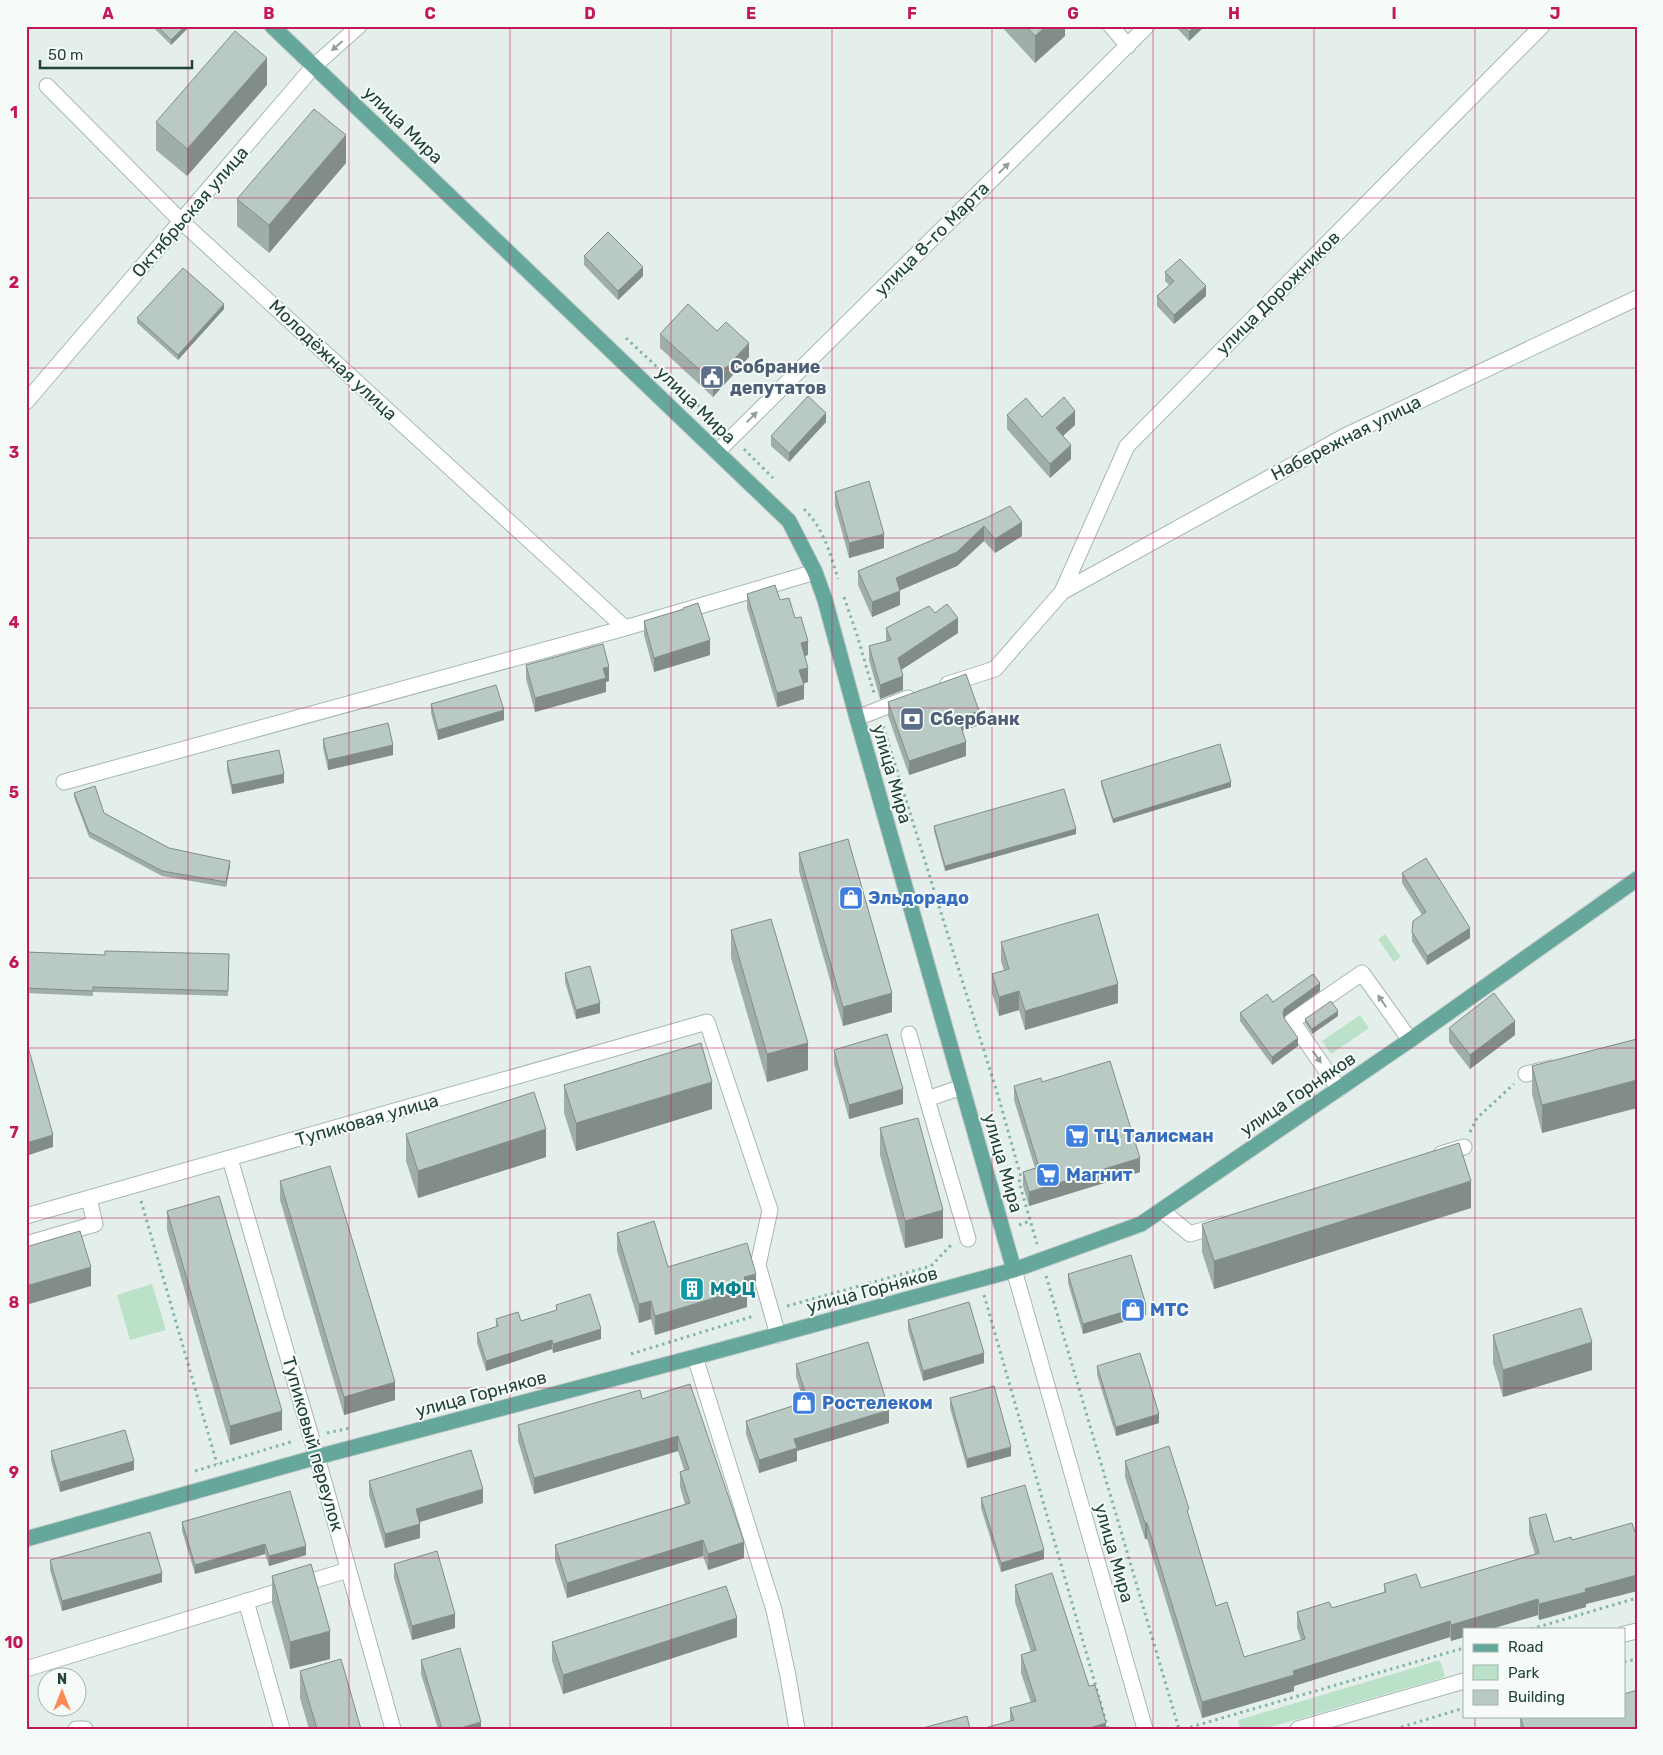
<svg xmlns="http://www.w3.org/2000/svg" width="1663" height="1755" font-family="Rubik,sans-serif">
<rect width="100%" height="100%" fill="#e4efeb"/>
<path fill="#bce1c9" d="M1385,934L1401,957L1394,962L1378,939Z
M1360,1015L1369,1028L1331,1054L1322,1041Z
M152,1284L166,1330L130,1340L117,1295Z
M1440,1660L1445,1676L1438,1679L1264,1729H1240L1238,1720Z"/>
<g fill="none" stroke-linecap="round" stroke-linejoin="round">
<defs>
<path id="minor" d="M1111,26L1128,46
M47,86L182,222L625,628
M26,402L314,66L359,26
M717,452L1147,26
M1062,592L1345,436L1637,298
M948,684L995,669L1062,592L1127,446L1542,26
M857,718L908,698
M64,782L625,628L815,572
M909,1034L927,1099
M1526,1074L1551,1068
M962,1087L927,1099L968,1239
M1339,1089L1292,1021L1362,973L1410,1040
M1441,1154L1464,1147
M230,1159L317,1457L393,1729
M1161,1210L1190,1234L1222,1224
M26,1216L707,1022L770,1210L758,1265L778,1335
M26,1244L95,1224L89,1199
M1014,1270L1145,1729
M695,1357L774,1610L788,1676L797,1729
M246,1601L282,1729
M1624,1634L1637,1631
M26,1669L348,1570
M76,1729H85
M1298,1729L1464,1681"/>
<path id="major" d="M272,26L789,521L815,572L825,600L857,718L1014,1270
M26,1539L317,1457L695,1357L1014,1270L1141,1224L1410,1040L1637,879"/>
</defs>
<use href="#minor" stroke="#a6b8b3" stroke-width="17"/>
<use href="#major" stroke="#c1cac8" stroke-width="17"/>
<path stroke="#83b4a8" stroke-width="3" stroke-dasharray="2.5 4" stroke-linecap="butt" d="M626,338L720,426
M744,449L773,478
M804,509C824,529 830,553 838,579
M844,597L857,635L874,693
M883,726L999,1099L1021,1177L1019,1182L1037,1244
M1470,1132L1477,1118L1514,1084
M141,1201L217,1464
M1019,1225L1030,1221
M1046,1276L1179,1729
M984,1295L1108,1729
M787,1306L931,1266L953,1243
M631,1354L754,1316
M327,1433L350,1428
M195,1471L294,1441
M1531,1629L1637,1598
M1624,1662L1637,1659
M1184,1729L1464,1648
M1395,1729L1464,1708"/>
<use href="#minor" stroke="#fff" stroke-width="15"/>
<use href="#major" stroke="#66a79b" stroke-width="15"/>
</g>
<path fill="#9faea9" d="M152,26H190L171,45Z
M1001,26H1065V36L1035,63Z
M1175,26H1205L1189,41Z
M267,85L187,176L156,150V122Z
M346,163L269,253L237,226V199Z
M584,256L643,276L618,300L584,265Z
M1165,272L1206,296L1174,324L1157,306V296L1169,285L1165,281Z
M224,309L178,360L137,323V318Z
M717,331L749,357L713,397L660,348V334Z
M1007,415L1042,417L1075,425L1063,436L1071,459L1050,478L1007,429Z
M826,422L789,462L771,446V436Z
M835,492L884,548L849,558L835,506Z
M986,518L1022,536L995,553L984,541L957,566L900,590V605L872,617L858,585V571Z
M747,594L780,600L795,618L808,655L805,656L808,682L803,683L804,699L777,707L747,608Z
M683,608L710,655L654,672L644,635V621L683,609Z
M935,613L958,633L901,670L903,690L880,699L869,660V646L886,642V628Z
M526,665L609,681L606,682V692L535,712L526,679Z
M888,702L979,725L962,731L966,756L909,775L888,716Z
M431,704L504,720L438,740L431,713Z
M323,739L393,755L328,770L323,748Z
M227,761L284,783L232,794L227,770Z
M1101,781L1231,787L1113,823L1101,785Z
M74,793L104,813L169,848L230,866L226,887L162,876L89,837L74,797Z
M934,826L1076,834L945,871L934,831Z
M799,853L892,1012L843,1026L799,871Z
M1402,873L1470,938L1427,965L1412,941V932L1422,915L1402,883Z
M731,930L808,1070L767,1082L731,958Z
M1001,942L1118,1003L1025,1030L1019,1010L999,1016L992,993V974L1004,971L1001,961Z
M26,952L105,955L229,954L228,996L93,992V996L26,993Z
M565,973L600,1013L576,1019L565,982Z
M1320,991L1284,1017L1298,1046L1272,1065L1240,1021V1013L1273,1002Z
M1338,1016L1312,1034L1305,1023V1019Z
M1449,1028L1515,1035L1470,1069L1449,1042Z
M1637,1039L1542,1133L1532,1094V1066Z
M834,1050L903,1104L849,1119L834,1064Z
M1042,1082L1140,1172L1029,1206L1023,1186V1172L1035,1168L1014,1100V1086Z
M564,1085L712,1109L576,1151L564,1113Z
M880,1128L943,1238L905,1248L880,1155Z
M406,1134L546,1157L418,1198L406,1161Z
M280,1181L395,1400L344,1415L280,1200Z
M1471,1208L1214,1289L1202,1252V1224Z
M167,1211L282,1430L230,1445L167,1230Z
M617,1233L668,1267L756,1293L747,1295V1307L655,1335L651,1319L639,1323L617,1251Z
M1068,1274L1146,1315L1083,1334L1068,1283Z
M556,1305L601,1339L553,1353L552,1349L486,1371L477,1343V1333L496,1327V1319L521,1321L556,1310Z
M908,1320L984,1363L923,1381L908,1330Z
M1493,1335L1592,1370L1503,1397L1493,1363Z
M796,1364L889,1423L797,1451V1461L759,1473L746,1434V1421L804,1402L796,1377Z
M1097,1366L1159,1423L1116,1436L1097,1375Z
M690,1384L744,1558L708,1570L703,1556L567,1598L555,1560V1545L685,1504L680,1487V1472L684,1470L678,1451L534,1494L518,1441V1425L642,1399Z
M950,1398L1011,1456L967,1468L950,1408Z
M51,1451L134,1470L60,1492L51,1461Z
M1125,1461L1189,1518L1216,1606L1244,1657L1301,1640L1297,1628V1612L1332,1608L1384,1592V1584L1421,1588L1535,1554L1529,1534V1518L1554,1542L1572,1540L1637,1535V1591L1586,1604V1607L1539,1620L1538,1615L1451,1641L1450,1637L1294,1686V1691L1202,1718L1147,1539H1145L1125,1477Z
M369,1481L483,1503L420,1522V1538L385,1548L369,1495Z
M981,1498L1044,1559L1001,1572L981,1508Z
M182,1522L306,1555L269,1566L265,1554L195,1574L182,1531Z
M50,1560L162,1582L62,1611L50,1570Z
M394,1564L455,1628L412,1640L394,1578Z
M272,1576L330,1659L290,1669L272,1603Z
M1015,1585L1089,1686L1106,1729L1010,1721V1708L1031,1703L1021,1673V1655L1031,1652L1015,1602Z
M737,1637L563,1694L552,1661V1642Z
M421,1660L481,1729H438L421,1674Z
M300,1671L361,1729H309L300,1698Z
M1636,1681H1637V1729H1520V1716H1624L1636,1691Z"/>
<path fill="#828d89" d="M185,26H190L171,45V40Z
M1046,26H1065V36L1035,63V36Z
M1195,26H1205L1189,41V32Z
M267,58V85L187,176V149Z
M346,135V163L269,253V225Z
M29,202V212L26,215V206Z
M643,267V276L618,300V291Z
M1206,286V296L1174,324V315Z
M224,304V309L178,360V355Z
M749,343V357L713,397V382Z
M1075,411V425L1056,442V428Z
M826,413V422L789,462V453Z
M1071,445V459L1050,478V464Z
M1022,522V536L995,553V539Z
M984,526V541L957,566L896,592V578Z
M884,534V548L849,558V543Z
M900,591V605L872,617V602Z
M958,618V633L898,672V658Z
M710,640V655L654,672V658Z
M808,641V655L801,657V643Z
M609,667V681L606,682V692L535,712V698L603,668Z
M808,668V682L799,685V670Z
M903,676V690L880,699V685Z
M804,685V699L777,707V693Z
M504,710V720L438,740V730Z
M979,711V725L958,732V718Z
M966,742V756L909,775V761Z
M393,745V755L328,770V760Z
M284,774V783L232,794V785Z
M1231,782V787L1113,823V819Z
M1076,829V834L945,871V866Z
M230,861V866L226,887V882Z
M1470,928V938L1427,965V956Z
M1320,983V991L1284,1017L1283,1013L1284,1009Z
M1118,984V1003L1025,1030V1011Z
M1019,991V1010L999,1016V997Z
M892,993V1012L843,1026V1007Z
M600,1003V1013L576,1019V1010Z
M1338,1011V1016L1312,1034V1029Z
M1515,1021V1035L1470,1069V1055Z
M1298,1038V1046L1272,1065V1057Z
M808,1043V1070L767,1082V1054Z
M1637,1080V1108L1542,1133V1105Z
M712,1082V1109L576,1151V1123Z
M903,1089V1104L849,1119V1105Z
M546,1129V1157L418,1198V1171Z
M53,1135V1147L26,1156V1143Z
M1140,1158V1172L1029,1206V1192Z
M1471,1181V1208L1214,1289V1261Z
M943,1210V1238L905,1248V1221Z
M91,1267V1286L26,1305V1286Z
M756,1274V1293L747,1295V1307L655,1335V1316L744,1277Z
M651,1301V1319L639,1323V1304Z
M1146,1305V1315L1083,1334V1324Z
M601,1329V1339L553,1353V1344Z
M552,1340V1349L486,1371V1361Z
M1592,1342V1370L1503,1397V1370Z
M984,1353V1363L923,1381V1371Z
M395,1382V1400L344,1415V1397Z
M889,1410V1423L797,1451V1461L759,1473V1460L794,1439Z
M282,1411V1430L230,1445V1426Z
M1159,1414V1423L1116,1436V1427Z
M678,1436V1451L534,1494V1478Z
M1011,1447V1456L967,1468V1459Z
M134,1461V1470L60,1492V1482Z
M483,1489V1503L416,1523V1509Z
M1145,1523H1147V1539H1145Z
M420,1524V1538L385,1548V1534Z
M703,1540V1556L567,1598V1583Z
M744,1542V1558L708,1570V1554Z
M265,1544V1554L195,1574V1565Z
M306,1546V1555L269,1566V1556Z
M1044,1550V1559L1001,1572V1563Z
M162,1573V1582L62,1611V1601Z
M1637,1575V1591L1586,1604V1607L1539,1620V1604L1585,1589Z
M1538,1599V1615L1491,1629H1464V1637L1451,1641V1625Z
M26,1614H27V1624H26Z
M455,1614V1628L412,1640V1626Z
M737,1618V1637L563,1694V1675Z
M1450,1621V1637L1294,1686V1691L1202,1718V1702L1293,1671Z
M330,1631V1659L290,1669V1642Z
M481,1722V1729H457Z
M1106,1723V1729H1086Z"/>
<path fill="#b9cac4" stroke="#828d89" d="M157,26H185L171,40Z
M1026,26H1046L1035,36Z
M1184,26H1195L1189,32Z
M235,31L267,58L187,149L156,122Z
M314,109L346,135L269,225L237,199Z
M26,200L29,202L26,206Z
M608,232L643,267L618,291L584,256Z
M1180,259L1206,286L1174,315L1157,296L1174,281L1165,272Z
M183,268L224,304L178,355L137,318Z
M688,304L717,331L726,322L749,343L713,382L660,334Z
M808,396L826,413L789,453L771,436Z
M1064,397L1075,411L1056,428L1071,445L1050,464L1007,415L1026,398L1042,417Z
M869,481L884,534L849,543L835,492Z
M1010,506L1022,522L995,539L984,526L957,552L896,578L900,591L872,602L858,571L986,518Z
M775,585L780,600L789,598L795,618L801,617L808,641L801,643L808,668L799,670L804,685L777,693L747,594Z
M698,603L710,640L654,658L644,621L684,609L683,608Z
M947,604L958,618L898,658L903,676L880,685L869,646L891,640L886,628L929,606L935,613Z
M603,644L609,667L603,668L606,678L535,698L526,665Z
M966,674L979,711L958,718L966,742L909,761L888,702Z
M496,685L504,710L438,730L431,704Z
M388,723L393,745L328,760L323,739Z
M1220,744L1231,782L1113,819L1101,781Z
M279,750L284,774L232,785L227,761Z
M95,786L104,813L169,848L230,861L226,882L162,871L89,832L74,793Z
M1064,789L1076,829L945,866L934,826Z
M848,839L892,993L843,1007L799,853Z
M1426,858L1470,928L1427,956L1412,932L1413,921L1426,912L1402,873Z
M1098,914L1118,984L1025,1011L1019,991L999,997L992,974L1009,969L1001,942Z
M771,919L808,1043L767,1054L731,930Z
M105,951L229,954L228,991L93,987V991L26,988V952L105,955Z
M590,966L600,1003L576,1010L565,973Z
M1313,974L1320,983L1284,1009L1283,1013L1284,1018L1298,1038L1272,1057L1240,1013L1267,994L1273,1002Z
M1494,993L1515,1021L1470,1055L1449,1028Z
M1331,1001L1338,1011L1312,1029L1305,1019Z
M887,1034L903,1089L849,1105L834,1050Z
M1637,1039V1080L1542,1105L1532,1066Z
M26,1040L53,1135L26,1143Z
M701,1043L712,1082L576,1123L564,1085Z
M1110,1061L1140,1158L1029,1192L1023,1172L1039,1167L1014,1086L1041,1078L1042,1082Z
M534,1092L546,1129L418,1171L406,1134Z
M918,1118L943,1210L905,1221L880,1128Z
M1459,1143L1471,1181L1214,1261L1202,1224Z
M330,1166L395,1382L344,1397L280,1181Z
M219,1196L282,1411L230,1426L167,1211Z
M654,1221L668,1267L747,1243L756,1274L744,1277L747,1288L655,1316L651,1301L639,1304L617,1233Z
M80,1231L91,1267L26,1286V1247Z
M1131,1255L1146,1305L1083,1324L1068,1274Z
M590,1294L601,1329L553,1344L552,1340L486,1361L477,1333L498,1326L496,1319L518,1312L521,1321L557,1310L556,1305Z
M969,1302L984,1353L923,1371L908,1320Z
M1581,1308L1592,1342L1503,1370L1493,1335Z
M868,1342L889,1410L794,1439L797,1448L759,1460L746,1421L808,1401L796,1364Z
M1140,1353L1159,1414L1116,1427L1097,1366Z
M690,1384L744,1542L708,1554L703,1540L567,1583L555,1545L690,1503L680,1472L689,1469L678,1436L534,1478L518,1425L640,1390L642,1399Z
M994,1386L1011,1447L967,1459L950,1398Z
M125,1430L134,1461L60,1482L51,1451Z
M1169,1446L1189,1509L1187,1510L1216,1606L1227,1602L1244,1657L1305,1639L1297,1612L1329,1602L1332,1608L1386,1592L1384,1584L1416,1574L1421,1588L1539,1553L1529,1518L1546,1514L1554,1542L1571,1537L1572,1540L1632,1523L1636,1535H1637V1575L1585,1589L1586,1592L1539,1604L1538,1599L1451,1625L1450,1621L1293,1671L1294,1675L1202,1702L1147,1523H1145L1125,1461Z
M471,1450L483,1489L416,1509L420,1524L385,1534L369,1481Z
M1025,1485L1044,1550L1001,1563L981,1498Z
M290,1491L306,1546L269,1556L265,1544L195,1565L182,1522Z
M150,1532L162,1573L62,1601L50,1560Z
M437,1551L455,1614L412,1626L394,1564Z
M311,1564L330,1631L290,1642L272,1576Z
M1052,1573L1089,1686L1095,1685L1106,1723L1086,1729H981L1014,1720L1010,1708L1036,1701L1021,1655L1036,1650L1015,1585Z
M726,1586L737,1618L563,1675L552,1642Z
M460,1648L481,1722L457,1729H442L421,1660Z
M341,1659L361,1729H317L300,1671Z
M1637,1690V1729H1524L1520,1716H1624V1694Z
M967,1716L970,1729H919Z"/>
<defs><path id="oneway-solid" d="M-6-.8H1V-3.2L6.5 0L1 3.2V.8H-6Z" transform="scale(1.25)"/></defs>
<g fill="#90a09e">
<use href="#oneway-solid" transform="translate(337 46) rotate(139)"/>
<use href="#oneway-solid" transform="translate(1004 168) rotate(-45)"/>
<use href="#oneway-solid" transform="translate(752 417) rotate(-45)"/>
<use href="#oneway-solid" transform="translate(1382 1001) rotate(-125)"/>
<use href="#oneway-solid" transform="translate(1317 1057) rotate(55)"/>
</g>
<path fill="none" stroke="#c2185b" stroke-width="1" stroke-opacity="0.55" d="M188,26V1729M349,26V1729M510,26V1729M671,26V1729M832,26V1729M992,26V1729M1153,26V1729M1314,26V1729M1475,26V1629M26,198H1637M26,368H1637M26,538H1637M26,708H1637M26,878H1637M26,1048H1637M26,1218H1637M26,1388H1637M26,1558H1637M1475,1716V1729"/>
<defs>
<symbol id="civic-square" viewBox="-11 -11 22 22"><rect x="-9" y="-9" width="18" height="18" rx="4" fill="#5c6f8a" stroke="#f6fbf8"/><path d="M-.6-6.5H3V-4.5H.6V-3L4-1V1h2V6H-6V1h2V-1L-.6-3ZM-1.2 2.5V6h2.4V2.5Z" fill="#fff"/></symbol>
<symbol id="bank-square" viewBox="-11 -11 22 22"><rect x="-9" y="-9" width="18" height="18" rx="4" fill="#5c6f8a" stroke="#f6fbf8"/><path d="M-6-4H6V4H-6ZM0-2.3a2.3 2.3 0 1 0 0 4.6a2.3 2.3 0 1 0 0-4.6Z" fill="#fff"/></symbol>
<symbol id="shop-square" viewBox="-11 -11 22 22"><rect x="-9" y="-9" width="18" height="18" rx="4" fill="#3f7fe0" stroke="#f6fbf8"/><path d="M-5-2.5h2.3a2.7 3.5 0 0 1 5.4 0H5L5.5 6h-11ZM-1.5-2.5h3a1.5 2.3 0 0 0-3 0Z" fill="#fff"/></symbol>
<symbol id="supermarket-square" viewBox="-11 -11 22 22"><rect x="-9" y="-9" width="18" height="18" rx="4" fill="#3f7fe0" stroke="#f6fbf8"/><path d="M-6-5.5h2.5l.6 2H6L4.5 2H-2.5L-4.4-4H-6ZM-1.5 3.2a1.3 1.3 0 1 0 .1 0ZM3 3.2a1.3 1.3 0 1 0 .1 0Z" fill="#fff"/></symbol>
<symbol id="building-square" viewBox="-11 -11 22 22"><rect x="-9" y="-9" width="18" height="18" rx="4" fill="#0f9aa8" stroke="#f6fbf8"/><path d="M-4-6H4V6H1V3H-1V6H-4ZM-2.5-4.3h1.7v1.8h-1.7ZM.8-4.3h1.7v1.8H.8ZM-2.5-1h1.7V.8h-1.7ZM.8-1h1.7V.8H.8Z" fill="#fff"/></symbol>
</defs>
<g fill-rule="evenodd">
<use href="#civic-square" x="698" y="363" width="28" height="28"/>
<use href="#bank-square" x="898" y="705" width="28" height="28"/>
<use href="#shop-square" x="837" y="884" width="28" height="28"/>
<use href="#supermarket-square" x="1063" y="1122" width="28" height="28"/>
<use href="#supermarket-square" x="1034" y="1161" width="28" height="28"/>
<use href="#building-square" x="678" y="1275" width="28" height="28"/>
<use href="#shop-square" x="1119" y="1296" width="28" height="28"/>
<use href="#shop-square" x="790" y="1389" width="28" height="28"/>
</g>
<g text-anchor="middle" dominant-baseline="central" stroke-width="4" stroke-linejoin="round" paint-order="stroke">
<g font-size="18" fill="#22423c" stroke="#f6fbf8">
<text transform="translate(403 125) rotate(44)">улица Мира</text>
<text transform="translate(190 212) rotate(-49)">Октябрьская улица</text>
<text transform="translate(932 239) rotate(-45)">улица 8-го Марта</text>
<text transform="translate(1278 293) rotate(-45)">улица Дорожников</text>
<text transform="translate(333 360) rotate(43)">Молодёжная улица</text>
<text transform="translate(696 405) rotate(44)">улица Мира</text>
<text transform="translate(1346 438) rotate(-27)">Набережная улица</text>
<text transform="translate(892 774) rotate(74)">улица Мира</text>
<text transform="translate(1298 1094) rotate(-34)">улица Горняков</text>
<text transform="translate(367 1120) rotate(-16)">Тупиковая улица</text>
<text transform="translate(1003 1163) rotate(74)">улица Мира</text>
<text transform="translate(872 1290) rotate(-15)">улица Горняков</text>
<text transform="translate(481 1394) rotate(-15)">улица Горняков</text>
<text transform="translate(313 1444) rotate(74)">Тупиковый переулок</text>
<text transform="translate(1114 1553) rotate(74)">улица Мира</text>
</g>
<g font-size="18" font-weight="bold" fill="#4e5e75" stroke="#f6fbf8" text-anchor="start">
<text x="730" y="367">Собрание<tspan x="730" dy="21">депутатов</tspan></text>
<text x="930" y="719">Сбербанк</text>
</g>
<g font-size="18" font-weight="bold" fill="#366cbe" stroke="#f6fbf8" text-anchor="start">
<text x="868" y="898">Эльдорадо</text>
<text x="1094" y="1136">ТЦ Талисман</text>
<text x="1066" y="1175">Магнит</text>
<text x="1150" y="1310">МТС</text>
<text x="822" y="1403">Ростелеком</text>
</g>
<g font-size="18" font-weight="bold" fill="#0d838f" stroke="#f6fbf8" text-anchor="start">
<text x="710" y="1289">МФЦ</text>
</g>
</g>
<rect width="1663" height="1755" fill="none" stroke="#f6fbf8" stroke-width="55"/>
<rect x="1463" y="1628" width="162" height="90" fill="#f6fbf8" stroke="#a1b1ad"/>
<rect x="1473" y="1644" width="25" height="8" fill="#66a79b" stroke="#a1b1ad"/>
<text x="1508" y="1652" font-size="15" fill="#22423c">Road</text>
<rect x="1473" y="1665" width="25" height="15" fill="#bce1c9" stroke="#a1b1ad"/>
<text x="1508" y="1678" font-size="15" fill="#22423c">Park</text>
<rect x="1473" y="1690" width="25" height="15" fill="#b9cac4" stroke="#a1b1ad"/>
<text x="1508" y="1702" font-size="15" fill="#22423c">Building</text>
<g transform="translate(62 1692)"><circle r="24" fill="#f6fbf8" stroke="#a1b1ad"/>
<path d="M0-4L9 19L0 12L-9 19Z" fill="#fa8a57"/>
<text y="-8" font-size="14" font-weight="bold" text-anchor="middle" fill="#22423c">N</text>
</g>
<path d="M40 60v8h152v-8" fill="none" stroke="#22423c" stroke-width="2.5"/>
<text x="48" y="60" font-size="15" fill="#22423c" stroke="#f6fbf8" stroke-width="4" paint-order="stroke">50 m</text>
<rect x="28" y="28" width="1608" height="1700" fill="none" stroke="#c2185b" stroke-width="2"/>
<g font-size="16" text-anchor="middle" font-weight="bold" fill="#c2185b">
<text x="108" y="19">A</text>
<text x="269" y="19">B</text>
<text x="430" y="19">C</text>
<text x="590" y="19">D</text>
<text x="751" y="19">E</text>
<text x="912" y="19">F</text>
<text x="1073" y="19">G</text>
<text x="1234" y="19">H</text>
<text x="1394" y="19">I</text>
<text x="1555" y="19">J</text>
<text x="14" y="118">1</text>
<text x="14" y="288">2</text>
<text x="14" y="458">3</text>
<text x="14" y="628">4</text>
<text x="14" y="798">5</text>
<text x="14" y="968">6</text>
<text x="14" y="1138">7</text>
<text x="14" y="1308">8</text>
<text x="14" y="1478">9</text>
<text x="14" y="1648">10</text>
</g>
</svg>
